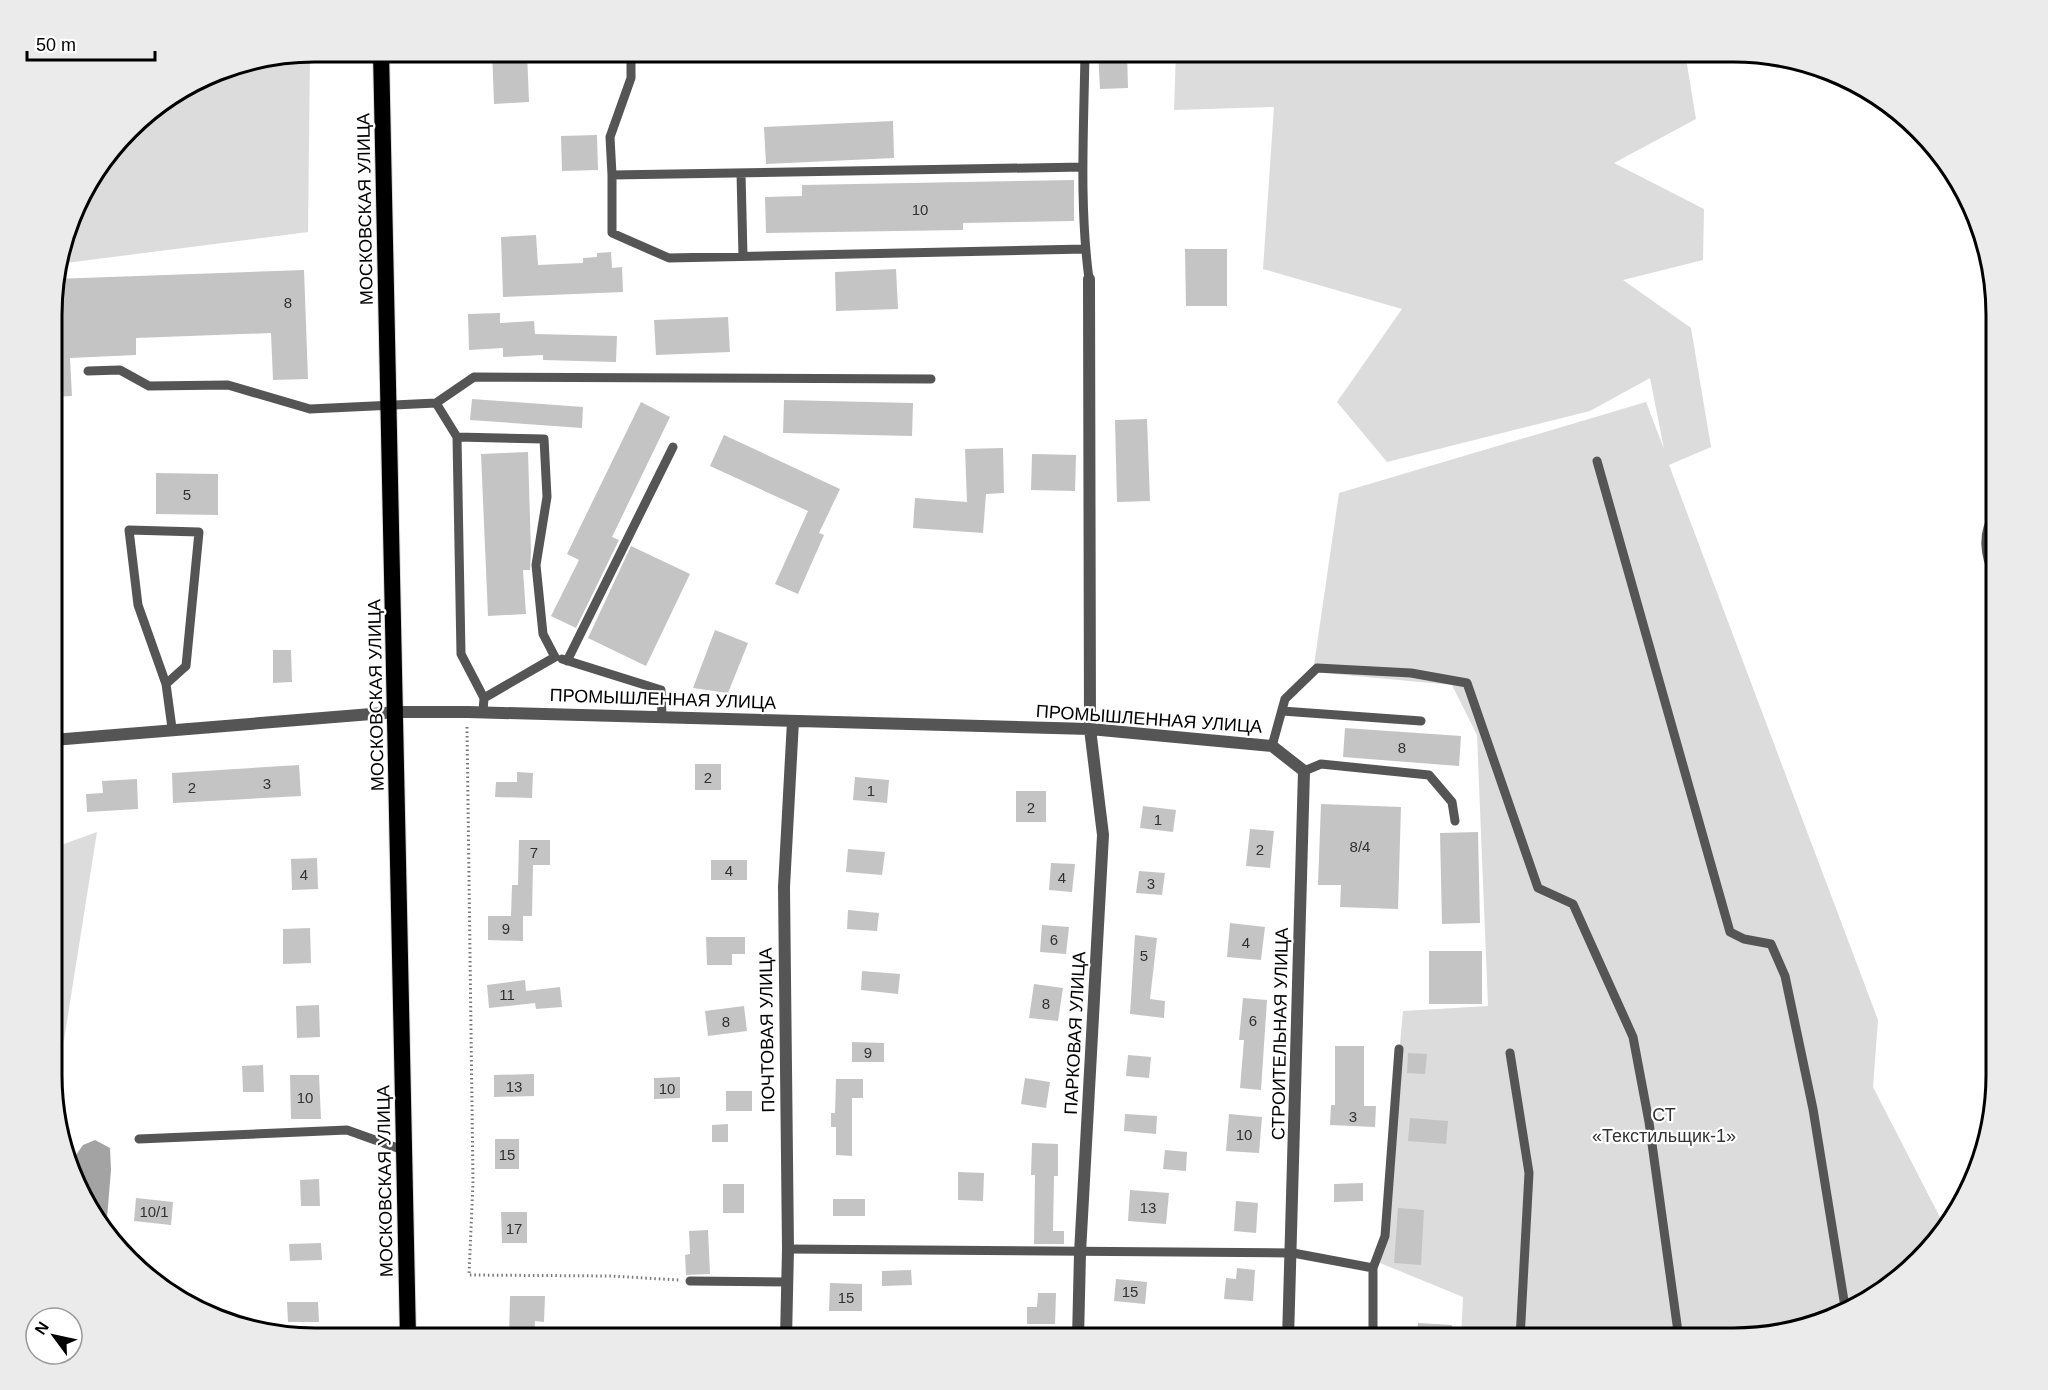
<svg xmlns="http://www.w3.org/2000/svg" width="2048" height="1390" font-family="Helvetica,sans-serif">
<rect width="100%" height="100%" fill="#fff"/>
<path fill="#dcdcdc" d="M1176,51L1685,52L1696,119L1614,163L1704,209L1703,260L1623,280L1691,328L1711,447L1669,465L1878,1020L1873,1087L1946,1229L1943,1235L1850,1312L1733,1339H1461L1463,1297L1380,1263L1403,1011L1488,1006L1477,735L1452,685L1313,672L1339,493L1646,402L1664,449L1650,378L1590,411L1387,462L1337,402L1402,309L1263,269L1274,107L1174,110Z
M310,52L308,232L58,264L78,198L141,117L214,71Z
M97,832L64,1040L53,1052V848Z"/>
<path fill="#a3a3a3" d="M95,1140L110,1148L111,1170L106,1230L87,1207L71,1162L83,1145Z"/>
<path fill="#c4c4c4" d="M492,51H527L529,102L494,104Z
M1098,51H1127L1128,88L1100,89Z
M893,121L894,158L766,164L764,127Z
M597,135L598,170L562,171L561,136Z
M1074,180V221L963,223V230L766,233L765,197L802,196V185Z
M536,235L538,265L583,263V258L597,257V253L611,252L612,268L622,267L623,292L503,297L501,237Z
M1185,249H1227V306H1186Z
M896,269L898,309L836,311L835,272Z
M304,270L308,379L273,380L271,333L136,338V355L70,358L72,396L53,397L54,279Z
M500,313V323L534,321L535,334L617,336L616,362L543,360V355L503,357V348L469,350L468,314Z
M728,317L730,352L656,355L654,320Z
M472,399L583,407L582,428L470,420Z
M784,400L913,403L912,436L783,433Z
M641,402L670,417L612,537L619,540L576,628L551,616L579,560L567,554Z
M1147,419L1150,501L1117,502L1115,420Z
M724,435L840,489L819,533L824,535L798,594L775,584L808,511L710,466Z
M1003,448L1004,493L986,494L983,533L913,528L915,498L967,502L965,449Z
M528,452L531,552L530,570H523L526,614L488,616L481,454Z
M1032,454L1076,455L1075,491L1031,490Z
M156,473L218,474V515L156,514Z
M631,546L690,574L646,666L588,638Z
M715,630L748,643L728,693L693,688Z
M273,650H291L292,682L273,683Z
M1345,728L1461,736L1459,766L1343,757Z
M695,764H721V790H695Z
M299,765L301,796L173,803L172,773Z
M517,772L533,773L532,798L495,797L496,782H517Z
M855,777L889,780L887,803L853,800Z
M137,779L138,809L87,812L86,794L103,793L102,781Z
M1016,791H1046V822H1016Z
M1321,804L1401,807L1398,909L1340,907L1341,885H1318Z
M1143,806L1176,810L1173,832L1140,828Z
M1250,829L1274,831L1270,868L1246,866Z
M1478,832L1480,923L1442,924L1440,833Z
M519,840H550V865H533L532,916H523V941L488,940V916H511L512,885H518Z
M848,849L885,852L882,875L846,872Z
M317,858L318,889L292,890L291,859Z
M711,860H747V880H711Z
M1051,863L1075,864L1072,892L1049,890Z
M1139,871L1165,873L1162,895L1136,893Z
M848,910L879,913L877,931L847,929Z
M1230,923L1265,927L1261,960L1227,957Z
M1042,925L1069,927L1066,954L1040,952Z
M310,928L311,963L283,964V929Z
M1135,935L1157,938L1150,999L1165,1001L1164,1018L1130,1014Z
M706,937H745V954H732V965H707Z
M1429,951H1482V1004H1429Z
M862,971L900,974L898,994L861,990Z
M525,980L526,991L560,987L562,1007L536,1009L535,1003L489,1008L487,985Z
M1034,984L1063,988L1058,1021L1029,1018Z
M1243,998L1267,1000L1261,1090L1240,1088L1244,1040H1239Z
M319,1005L320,1037L297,1038L296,1006Z
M744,1006L747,1031L708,1036L705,1011Z
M852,1042L884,1043V1062H852Z
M1335,1046H1364V1106H1376L1375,1127L1330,1125L1331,1105H1335Z
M1408,1053L1427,1054L1425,1074L1407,1073Z
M1128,1055L1151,1057L1149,1078L1126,1076Z
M263,1065L264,1092H243L242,1066Z
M534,1074V1096L494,1097V1075Z
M290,1075H319L321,1119H291Z
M680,1077V1098L654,1099V1078Z
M1025,1078L1050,1082L1046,1108L1021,1104Z
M836,1079H863V1098H852V1156L836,1155V1127H831V1113H835Z
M726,1091H752V1111H726Z
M1125,1114L1157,1116L1156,1134L1124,1131Z
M1229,1114L1262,1117L1259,1153L1226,1151Z
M1410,1118L1448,1121L1446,1144L1408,1141Z
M728,1124V1142H712V1125Z
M495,1139H519V1169H495Z
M1032,1143L1058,1144V1176H1054L1053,1231H1064V1244H1034L1035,1175H1031Z
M1165,1150L1187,1152L1186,1171L1163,1169Z
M958,1172L984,1173L983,1201L958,1200Z
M319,1179L320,1206H301L300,1180Z
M1363,1183V1201L1334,1202V1184Z
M723,1184H744V1213H723Z
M1130,1190L1169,1193L1166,1224L1128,1221Z
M136,1198L173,1202L171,1225L134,1221Z
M833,1199H865V1216H833Z
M1236,1201L1258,1203L1256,1233L1234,1231Z
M1398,1208L1424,1210L1421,1265L1394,1263Z
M501,1212H527V1243H502Z
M708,1230L710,1274L686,1275L685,1255L690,1254L689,1231Z
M321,1243L322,1260L290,1261L289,1244Z
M1237,1268L1255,1270L1253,1301L1224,1299L1226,1278L1236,1279Z
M911,1270L912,1285L882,1286V1271Z
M1116,1279L1147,1282L1145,1304L1114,1301Z
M830,1283L862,1284V1311H829Z
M1038,1293H1056L1055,1324H1027V1307H1037Z
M510,1296H545L544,1322L535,1321L534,1339H509Z
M287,1302H318L319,1322H288Z
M1418,1323L1452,1325L1451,1339H1416Z"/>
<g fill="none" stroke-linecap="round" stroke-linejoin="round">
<defs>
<path id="trunk" d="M381,51L408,1338"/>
</defs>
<use href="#trunk" stroke="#dbdbdb" stroke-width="18"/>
<path stroke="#777" stroke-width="3" stroke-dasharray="1.5 3" stroke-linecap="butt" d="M467,727L473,1182L469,1275L610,1276L679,1280"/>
<path stroke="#555" stroke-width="9" d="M631,51V78L610,137L612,175L1083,167
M1085,51C1084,127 1079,204 1089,279
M741,173L743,256
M612,175V233L669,258L1085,249
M88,371L120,370L149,386L228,385L310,409L436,403L457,437L461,654L484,698L483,712
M436,403L474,377L931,379
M457,437L544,439L547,497L536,565L543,634L555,657L484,698
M1597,461L1730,932L1744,939L1771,944L1785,976L1813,1109L1846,1313
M562,659L661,690L662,717
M567,661L673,447
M166,684L138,605L129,530L199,532L186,666L166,684L172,728
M1282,711L1421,721
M1272,746L1285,699L1317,668L1411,673L1467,683L1538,888L1573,904L1633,1037L1649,1122L1679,1339
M1304,771L1321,764L1429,775L1452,802L1455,821
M1510,1053L1529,1173L1520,1339
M139,1139L347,1130L403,1150
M788,1249L1293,1253L1373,1268
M690,1281L787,1282
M1373,1339V1268L1385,1236L1399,1049"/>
<path stroke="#555" stroke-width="12" d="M1996,515C1983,533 1986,556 1996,575
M53,740L396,712H468L1090,729L1272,746L1304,771L1288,1339
M786,1339L788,1249L784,887L793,721
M1078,1339L1080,1253L1103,835L1090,729L1089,279"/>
<use href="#trunk" stroke="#000" stroke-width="16"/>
</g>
<g text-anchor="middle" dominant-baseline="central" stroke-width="4.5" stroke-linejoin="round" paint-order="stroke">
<g font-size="15" fill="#313131">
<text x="920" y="209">10</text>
<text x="288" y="302">8</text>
<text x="187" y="494">5</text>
<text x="1402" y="747">8</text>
<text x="708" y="777">2</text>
<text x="267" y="783">3</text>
<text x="192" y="787">2</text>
<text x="871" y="790">1</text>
<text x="1031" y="807">2</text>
<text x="1158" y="819">1</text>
<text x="1360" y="846">8/4</text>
<text x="1260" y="849">2</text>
<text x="534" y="852">7</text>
<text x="729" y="870">4</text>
<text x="304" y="874">4</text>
<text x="1062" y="877">4</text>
<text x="1151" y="883">3</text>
<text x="506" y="928">9</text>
<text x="1054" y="939">6</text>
<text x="1246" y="942">4</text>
<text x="1144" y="955">5</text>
<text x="507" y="994">11</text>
<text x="1046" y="1003">8</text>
<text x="1253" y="1020">6</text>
<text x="726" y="1021">8</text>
<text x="868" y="1052">9</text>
<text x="514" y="1086">13</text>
<text x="667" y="1088">10</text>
<text x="305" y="1097">10</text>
<text x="1353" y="1116">3</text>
<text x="1244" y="1134">10</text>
<text x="507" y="1154">15</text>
<text x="1148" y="1207">13</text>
<text x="154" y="1211">10/1</text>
<text x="514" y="1228">17</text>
<text x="1130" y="1291">15</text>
<text x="846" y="1297">15</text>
</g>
<g font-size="18" fill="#000" stroke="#fff">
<text transform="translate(365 209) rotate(-91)">МОСКОВСКАЯ УЛИЦА</text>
<text transform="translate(376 695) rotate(-91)">МОСКОВСКАЯ УЛИЦА</text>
<text transform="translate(663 699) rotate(2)">ПРОМЫШЛЕННАЯ УЛИЦА</text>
<text transform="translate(1149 719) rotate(4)">ПРОМЫШЛЕННАЯ УЛИЦА</text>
<text transform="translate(767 1030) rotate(-91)">ПОЧТОВАЯ УЛИЦА</text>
<text transform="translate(1075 1033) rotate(-87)">ПАРКОВАЯ УЛИЦА</text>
<text transform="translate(1280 1034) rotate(-89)">СТРОИТЕЛЬНАЯ УЛИЦА</text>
<text transform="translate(385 1181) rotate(-91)">МОСКОВСКАЯ УЛИЦА</text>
</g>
<g font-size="18" fill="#333" stroke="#fff">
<text x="1664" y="1115">СТ<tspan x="1664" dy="21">«Текстильщик-1»</tspan></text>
</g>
</g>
<path d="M0 0H2048V1390H0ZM315 62H1733A253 253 0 0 1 1986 315V1075A253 253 0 0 1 1733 1328H315A253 253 0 0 1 62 1075V315A253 253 0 0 1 315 62Z" fill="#ebebeb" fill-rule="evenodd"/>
<path fill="none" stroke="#000" stroke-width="3" d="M315 62H1733A253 253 0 0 1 1986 315V1075A253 253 0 0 1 1733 1328H315A253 253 0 0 1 62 1075V315A253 253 0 0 1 315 62Z"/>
<g transform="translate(54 1336) rotate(303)"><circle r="28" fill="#ffffff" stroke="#999999" stroke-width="1.5"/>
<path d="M0-4.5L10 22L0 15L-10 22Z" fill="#000000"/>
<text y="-9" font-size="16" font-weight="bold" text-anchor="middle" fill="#000000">N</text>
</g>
<path d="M27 51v9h128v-9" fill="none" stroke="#000000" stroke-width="3"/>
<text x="36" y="51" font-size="18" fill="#000000" stroke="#ffffff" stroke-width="4.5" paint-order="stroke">50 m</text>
</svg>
